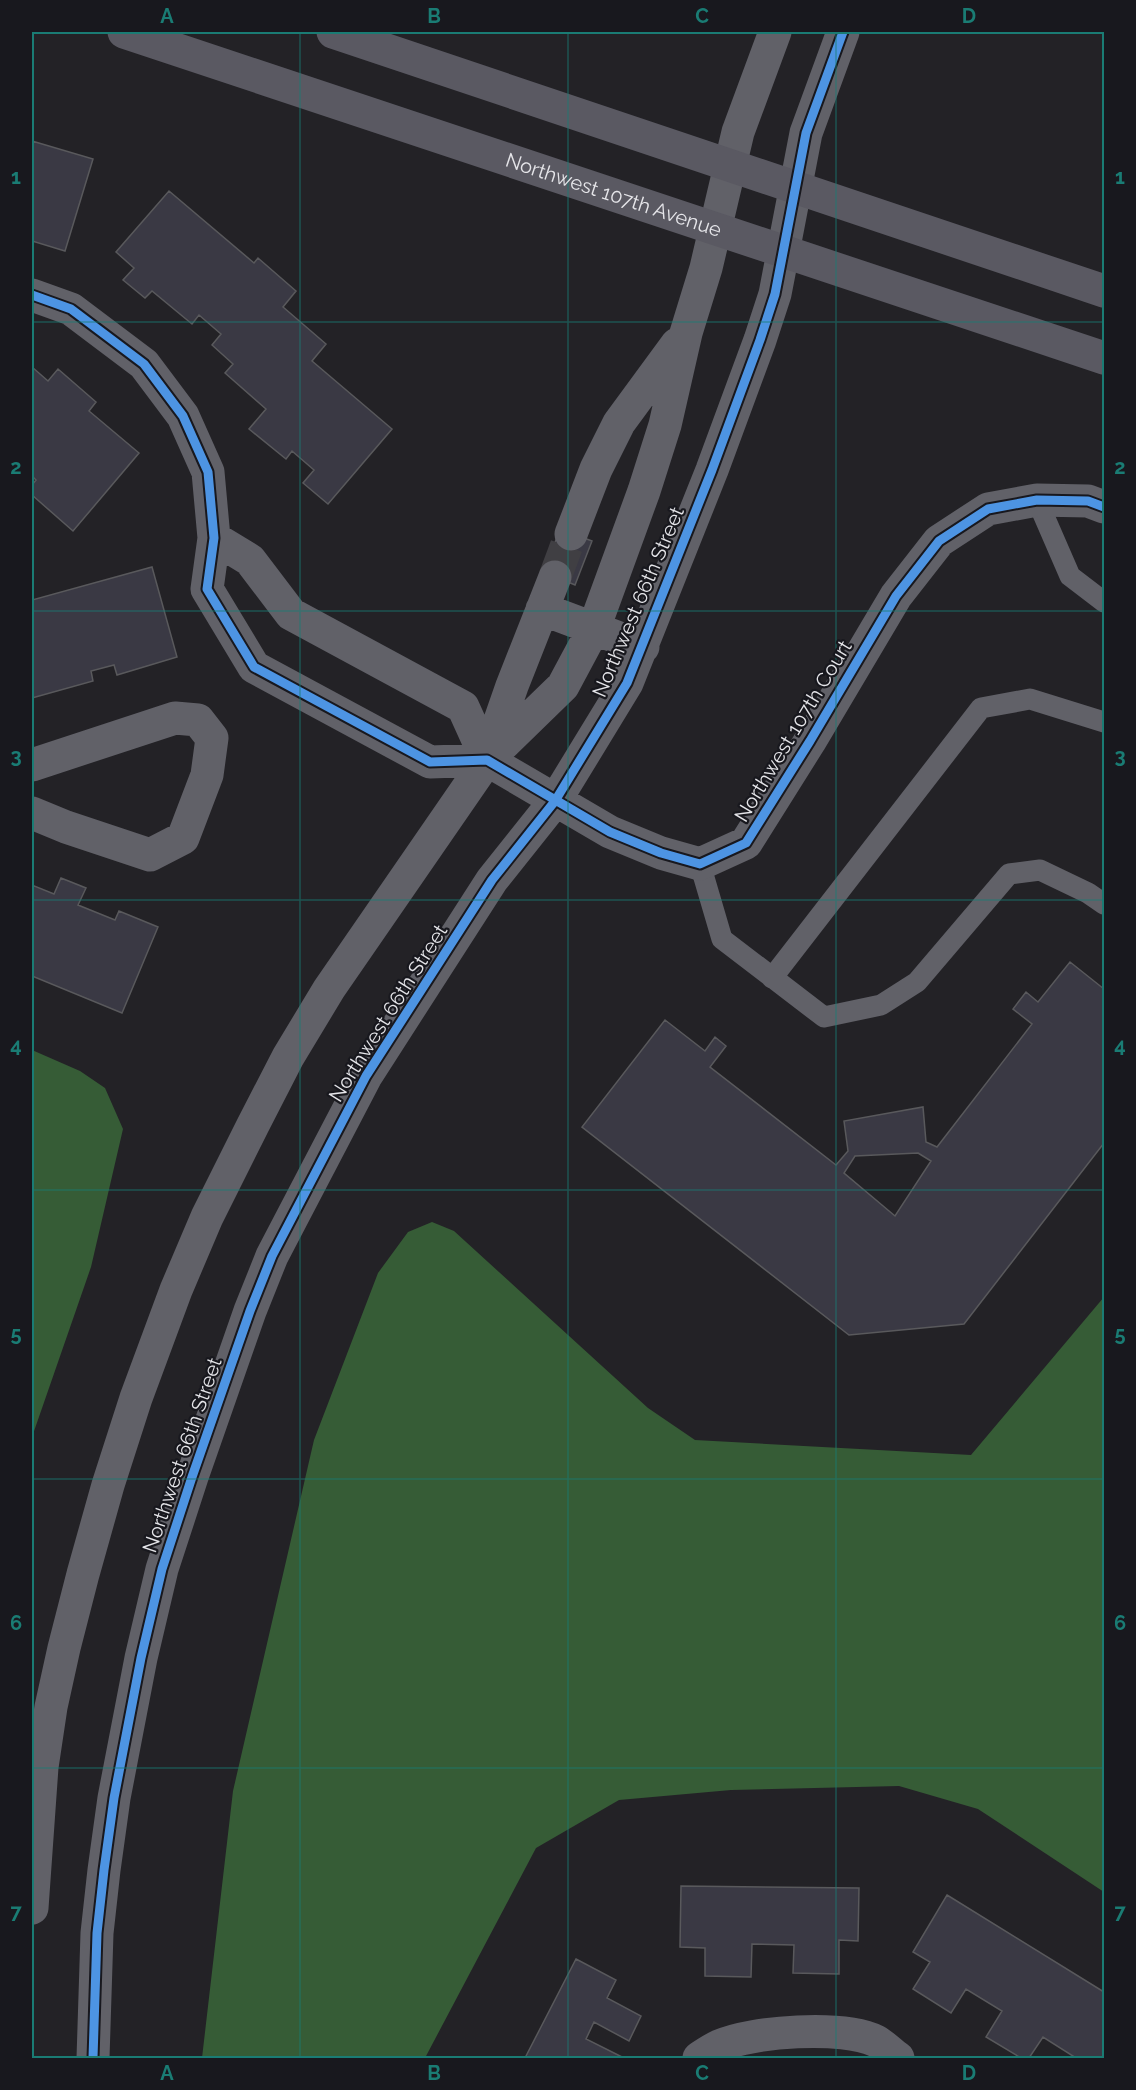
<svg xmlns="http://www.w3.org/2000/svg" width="1136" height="2090" font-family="Raleway,sans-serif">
<rect width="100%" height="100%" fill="#232226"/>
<path fill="#365c36" d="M32,1050L80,1071L105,1088L123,1129L91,1267L32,1437Z
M432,1222L454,1231L648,1408L695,1440L971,1455L1104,1297V1892L978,1809L899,1786L731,1790L619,1800L536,1848L425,2058H202L233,1791L314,1440L378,1273L408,1232Z"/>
<path fill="#3a3944" stroke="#59595c" stroke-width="1.5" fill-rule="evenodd" d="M32,141L93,159L65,251L32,241Z
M169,191L254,263L258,258L296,291L283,307L326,344L312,361L392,429L328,504L303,483L314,470L292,451L286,459L249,429L266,409L225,373L233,364L212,345L221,334L199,315L192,324L152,291L145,298L123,280L134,268L116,252Z
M32,367L48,381L58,369L96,402L89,411L139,453L73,531L32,495V485L36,480L32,476Z
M560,529L592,541L575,585L544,572Z
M152,567L177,657L117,675L114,665L91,671L93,681L32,698V600Z
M61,878L86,888L78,905L115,920L119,911L158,927L122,1013L32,976V885L54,894Z
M1070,962L1104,989V1143L964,1324L849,1335L582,1127L665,1020L705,1051L715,1037L726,1046L710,1067L836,1165L848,1151L844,1121L923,1107L926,1142L937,1147L1032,1024L1013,1009L1026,992L1038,1002ZM918,1153L931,1161L895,1216L844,1173L855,1156Z
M681,1886L859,1888L858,1941L839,1940V1974L793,1973L794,1945L752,1944L751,1977L705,1976V1948L680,1947Z
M947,1895L1104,1992V2058H1076L1043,2037L1029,2058H1021L986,2037L1002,2011L966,1989L951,2013L913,1989L930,1962L913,1952Z
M576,1959L616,1980L607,1998L641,2016L629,2041L594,2022L586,2039L624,2058H525Z"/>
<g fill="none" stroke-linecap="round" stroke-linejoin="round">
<path stroke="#403f43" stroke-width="33" stroke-dasharray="33 16" stroke-linecap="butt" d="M555,577L571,534"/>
<path stroke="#616168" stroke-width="21" d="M1037,500L1070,576L1104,602
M700,864L722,939L824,1017L881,1005L917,982L1009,874L1040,870L1088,893L1104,904
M772,978L981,708L1030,699L1104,722"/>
<path stroke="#616168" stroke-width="33" d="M32,295L71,309L144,364L183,416L208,472L214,538L207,589L254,667L430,762L487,760L610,832L661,853L700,864L746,843L810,741L896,596L939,541L988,509L1037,500L1088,501L1104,507
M571,534L596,469L619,423L677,344
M214,538L250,560L291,614L463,707L487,760
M542,609L643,647
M489,752L512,686L555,577
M32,765L175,718L198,720L212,738L207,775L183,838L150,855L66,827L32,813
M32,1908L42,1767L51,1707L64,1648L83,1574L108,1485L136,1398L176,1290L207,1217L253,1125L288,1057L329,989L487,760L563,686L594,628L644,491L665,425L686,333L706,268L738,132L775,32
M93,2058L97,1933L104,1870L114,1798L141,1658L162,1569L192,1477L250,1311L272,1256L366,1076L492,880L555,801L627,683L712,470L760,340L775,294L806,133L843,32
M699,2058C705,2054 712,2049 719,2046C752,2031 843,2025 876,2041C883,2045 891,2053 898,2058"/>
<g stroke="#5a5962" stroke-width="33">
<path id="s1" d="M124,32L1104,358"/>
<path d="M333,32L1104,291"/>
</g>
<defs>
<path id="cycleway" d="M32,295L71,309L144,364L183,416L208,472L214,538L207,589L254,667L430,762L487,760L610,832L661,853L700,864L746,843L810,741L896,596L939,541L988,509L1037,500L1088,501L1104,507
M93,2058L97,1933L104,1870L114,1798L141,1658L162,1569L192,1477L250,1311L272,1256L366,1076L492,880L555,801L627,683L712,470L760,340L775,294L806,133L843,32"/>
</defs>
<use href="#cycleway" stroke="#18181e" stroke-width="13"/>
<use href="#cycleway" stroke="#4d94e3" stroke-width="9"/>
</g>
<path fill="none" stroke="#1a7c74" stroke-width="1.5" stroke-opacity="0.55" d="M300,32V2058M568,32V2058M836,32V2058M32,322H1104M32,611H1104M32,900H1104M32,1190H1104M32,1479H1104M32,1768H1104"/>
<g text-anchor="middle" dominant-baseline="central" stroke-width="4.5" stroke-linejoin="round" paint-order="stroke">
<g font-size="20" fill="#e5e5e9" stroke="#18181e">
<text stroke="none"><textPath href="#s1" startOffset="516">Northwest 107th Avenue</textPath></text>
<text transform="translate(638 602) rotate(-67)">Northwest 66th Street</text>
<text transform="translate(793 731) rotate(-59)">Northwest 107th Court</text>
<text transform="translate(388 1013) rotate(-58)">Northwest 66th Street</text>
<text transform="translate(182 1455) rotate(-71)">Northwest 66th Street</text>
</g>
</g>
<rect width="1136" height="2090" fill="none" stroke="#18181e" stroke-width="66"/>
<rect x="33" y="33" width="1070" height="2024" fill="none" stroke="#1a7c74" stroke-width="2"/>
<g font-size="20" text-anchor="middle" font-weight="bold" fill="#1a7c74">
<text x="167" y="23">A</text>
<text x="434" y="23">B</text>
<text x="702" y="23">C</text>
<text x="969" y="23">D</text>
<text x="16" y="184">1</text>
<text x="1120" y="184">1</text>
<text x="16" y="474">2</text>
<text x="1120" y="474">2</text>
<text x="16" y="763">3</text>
<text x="1120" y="763">3</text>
<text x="16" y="1052">4</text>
<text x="1120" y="1052">4</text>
<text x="16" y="1341">5</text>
<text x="1120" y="1341">5</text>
<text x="16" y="1630">6</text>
<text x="1120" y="1630">6</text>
<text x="16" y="1919">7</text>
<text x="1120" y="1919">7</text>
<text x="167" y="2080">A</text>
<text x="434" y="2080">B</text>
<text x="702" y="2080">C</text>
<text x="969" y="2080">D</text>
</g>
</svg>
